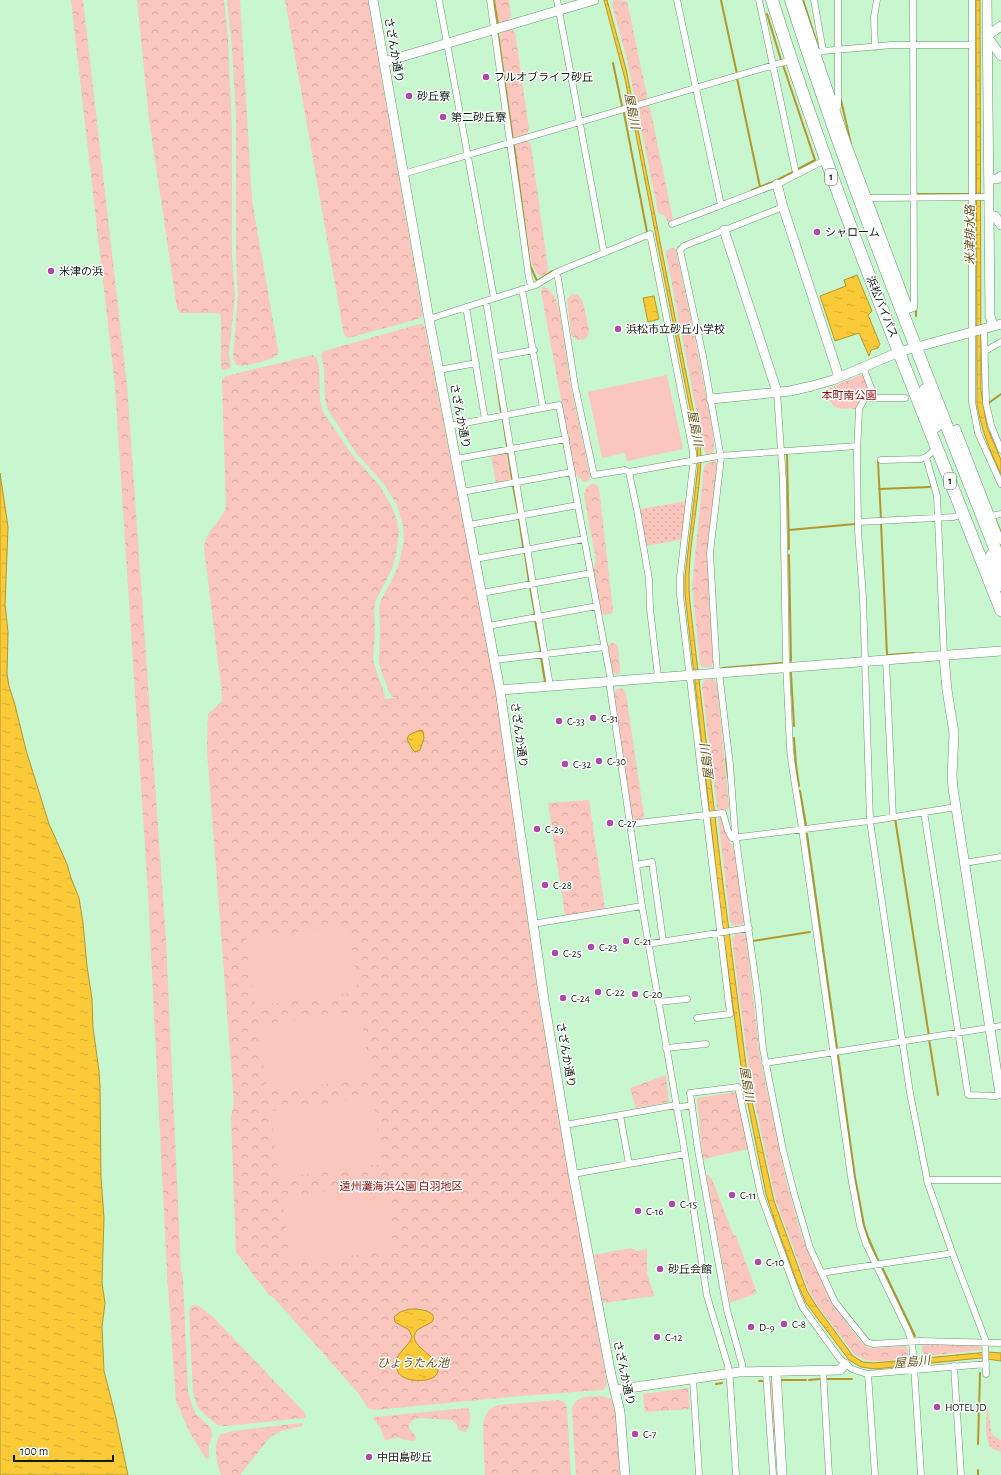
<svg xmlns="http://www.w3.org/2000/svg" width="1001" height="1475" font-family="'Alegreya Sans','Noto Sans JP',sans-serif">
<defs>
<pattern id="grass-dots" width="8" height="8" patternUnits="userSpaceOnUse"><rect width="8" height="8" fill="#fac6bd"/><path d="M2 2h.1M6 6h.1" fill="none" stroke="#d5aaa1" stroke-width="1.8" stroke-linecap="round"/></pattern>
<pattern id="forest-crowns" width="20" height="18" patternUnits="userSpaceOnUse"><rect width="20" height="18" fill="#fac6bd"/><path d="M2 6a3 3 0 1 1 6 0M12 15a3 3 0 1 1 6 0" fill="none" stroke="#d5aaa1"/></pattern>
<pattern id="water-ripples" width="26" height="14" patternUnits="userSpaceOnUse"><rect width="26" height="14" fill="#fbca38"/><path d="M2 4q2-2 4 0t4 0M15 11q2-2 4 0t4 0" fill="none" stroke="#d6ad30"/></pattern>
</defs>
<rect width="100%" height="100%" fill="#c8f6cf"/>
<path fill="url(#grass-dots)" d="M687,501L683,539L646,546L640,509Z
M769,1381L773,1382L776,1436H772Z
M988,1406L991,1432L993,1435L1001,1441V1452C997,1450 992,1449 990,1446C984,1436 987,1418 987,1407Z"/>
<path fill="url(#forest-crowns)" d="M71,0H83L127,385L166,940L181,1270L183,1279L188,1392L193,1408L196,1414L211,1428L212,1436L209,1445V1457L206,1459L190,1433L176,1401L167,1273L148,893L115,386Z
M137,0H224L228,38L232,130V258L235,295L229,354L231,367L225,370L222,369L221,368V316L219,314L215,313H180L177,308L149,119Z
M227,0H240L252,200L278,350V354C273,360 243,368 236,365L233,358L238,295L236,258V117L232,48Z
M285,0H368L422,311L423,315L418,319L352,337L348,338L344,335Z
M495,0H509L511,16L509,21L501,23L499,22Z
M613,0L627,1L647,96L646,101L639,103L635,99L627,59L612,5Z
M511,29L515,32L529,129L526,136L517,139L513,135L500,38L502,32Z
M647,105L650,108L673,219L670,222H668L664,215L659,214L658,212L638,112L639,107Z
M527,140L531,145L548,269L547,273L544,275L539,276L533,266L531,259L515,149L517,143Z
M672,248H674L676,250L695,338L713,432L714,451L711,454H707L704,450L666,253V251Z
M543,287C551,288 557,300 559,308L571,387L590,475V479L586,482H584L578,477L574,469L541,291Z
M573,294L578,295L583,302L589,330C589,342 575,344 571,333L567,300L569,297Z
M420,324H422L425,328L496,691L528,924L539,1001L569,1175L607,1383L605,1388L602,1390L521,1396L375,1410L368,1408L359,1394L274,1298L269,1295L236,1252L231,1117L234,1103L207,750L208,714L222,701L221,689H223L221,686L204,548C207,527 220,525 226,507L222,380L226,376L313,355L317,359L319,366L320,401L323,412L353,456L380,486L392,507L397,520L399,533L396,554L392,569L376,600L374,609L375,630L373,660L378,676L385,695L384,699L394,698L389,692L379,664L380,626L379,609L380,602L393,578L399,563L404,540L403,526L397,505L384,484L356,453L328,410L325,400L324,369L321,354L324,351Z
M863,374L871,393L857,409C835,408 834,412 825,390Z
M506,452L511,480L496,484L491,455Z
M713,461L717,463V466L708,541L713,663L711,667H702L700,663L692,586L704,467L708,463Z
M592,484H595L599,488L613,610L612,613L606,615L602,614L601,612L593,569L596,561L584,495L586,488Z
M612,643L616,644L618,647L620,669V673L617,674L614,673L612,670L608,648L609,645Z
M711,679L714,680L717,684L729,806L727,810L722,811L717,809V807L702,685L705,680Z
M621,688L624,690L626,694L644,815V817L640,820H634L632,816L614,696L615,691L617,689Z
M589,800L605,909L565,916L548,803Z
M718,816H721L735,853L744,920V923L740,925L733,926L730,921Z
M743,933L746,936L760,1057L786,1180L802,1237L832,1304L862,1343L869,1348H873L905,1346L908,1350V1355L906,1357C890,1361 869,1365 854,1354L818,1306L809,1291L776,1201L751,1084L732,939L735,934Z
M666,1075L669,1102L636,1108L630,1088Z
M735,1092L736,1093L748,1149L703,1159L697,1098Z
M706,1175L710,1176L712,1179L733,1234L736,1236L757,1293L730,1303Z
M631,1248L637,1251L647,1249V1273L654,1296L603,1303L594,1255Z
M193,1305L199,1306L214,1318L305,1413L306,1417L305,1418L225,1426L218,1425L205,1415L197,1406L193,1392L189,1312L190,1308Z
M924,1344L979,1346L982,1349L979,1350L927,1356L925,1355L922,1351V1346Z
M688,1388L690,1409L645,1412L643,1394Z
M603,1396L611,1399C620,1415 619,1456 620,1475H576L572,1409C576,1394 590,1397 603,1396Z
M558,1400C564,1401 566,1403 567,1409L571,1475H485L483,1427C484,1416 487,1408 499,1405Z
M466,1408L469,1409C471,1416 470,1427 466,1432L459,1430L456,1424L452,1420L420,1418L413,1420L409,1424V1428L416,1437L414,1441L405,1440L397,1437L392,1439L385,1440L380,1427L373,1419L375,1417Z
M302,1423L303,1424L302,1426L281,1431L270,1437L240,1475H221C217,1463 212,1444 221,1434L233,1431Z"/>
<path fill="#fac6bd" d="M667,375L683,449L627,461L625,453L602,458L588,392Z
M349,925L358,992L255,1006L246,939Z
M361,1011L370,1078L267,1092L258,1025Z
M373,1097L382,1164L279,1178L270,1111Z
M385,1183L394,1250L291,1264L282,1197Z"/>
<path fill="url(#water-ripples)" stroke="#b4962c" d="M604,0H607L626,69L700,444C702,460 700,476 698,493C694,529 686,567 690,603L721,868L747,1073L753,1106L774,1201L807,1291L817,1307L853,1356L863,1362L874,1363L988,1352L1001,1353V1361L980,1358L875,1369L861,1367L849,1360L806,1303L798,1285L774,1219L766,1194L742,1074L723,931L685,594V577L698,466L697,444L625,79Z
M976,0H980L981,391L987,427L1001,460V474C990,451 981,429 977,404Z
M857,275L872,311L868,315L880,344L878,348L871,350L869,356L859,333L835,341L820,296L846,286L844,280Z
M654,296L659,319L648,322L643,298Z
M0,473L8,527L5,605L8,632L7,674L9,686L15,705L26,750L49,824L67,864L71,878L79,898L83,923L87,966L92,999L93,1028L99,1071L100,1086L101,1178L104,1218L102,1283L105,1303L102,1327L104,1371L115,1414L128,1475H0Z
M420,730L423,731L424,738L420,750L415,752L412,749L407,739L409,735Z
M410,1309C418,1309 439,1310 432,1322L417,1330L414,1336C415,1350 439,1356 438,1371C437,1383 404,1384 398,1372C391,1354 407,1350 412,1337L409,1330L395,1322L394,1317L400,1312Z"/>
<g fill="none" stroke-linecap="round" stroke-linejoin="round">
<path stroke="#b4962c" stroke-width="2" d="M494,0L498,24
M721,0L737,74
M803,0L817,43
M767,14L781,60
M498,33L513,140
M613,63L622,106
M783,65L815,160L798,169
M737,78L760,187
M841,100L851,144
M624,113L647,232
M514,145L530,265L537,281L552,271
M752,190L775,181L793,172
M915,194H970
M916,309V316
M497,384L501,412
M990,402L1001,394
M503,420L507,446
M508,453L512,479
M787,455L789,549
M878,462L881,519
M513,486L518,512
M879,489L930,487
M995,518L1001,533
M519,519L523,546
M881,523L887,655
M789,530L855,524
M525,554L529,582
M789,555L791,661
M530,587L535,615
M535,620L541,652
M887,655L914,653
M541,657L545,682
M722,668L782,663
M791,673L794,726
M794,738L796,765L799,786
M726,758L728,777
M800,791L806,825
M895,818L929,1036
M807,834L837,1048
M753,941L810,932
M929,1039L938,1095
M838,1055L855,1177L864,1225L868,1237L878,1260
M883,1269L915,1336
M826,1379H852
M781,1380H806
M809,1380L820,1379
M759,1381H764
M716,1384L722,1383
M978,1444L980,1373
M978,1475V1470"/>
<defs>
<path id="street" d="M439,0L494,298
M490,0L529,278L531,286
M557,0L604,253
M677,0L721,205
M759,0L795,169L797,174
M799,0L848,144L910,309
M814,0L823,51
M972,0V402L978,433L1001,484
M875,47L874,17L877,0
M816,53L823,51L892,45H972
M835,108L838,107V0
M403,174L791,60
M868,199L871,198L989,197
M672,224L782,182L825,160
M556,273L558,278L575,386L594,475L625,470L629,472L637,510L649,579L650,609L658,677
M522,289L543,408
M486,301L550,686
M466,307L485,419
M908,310L914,308L913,0
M429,319L536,285L557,272L650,234L693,452V466L680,577V595L730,1014L697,1018
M984,329L986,403L991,425L1001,450
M985,351L1001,342
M496,357L534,350
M863,367L873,393V398
M439,370L476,363
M777,392L783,481L786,663L790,749L792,766L801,822L851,1177L860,1226L866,1244L908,1331L912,1342L914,1366L921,1475
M905,398H865L859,409L857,453L858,531L863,597L870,821L910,1093L928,1184L952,1252L985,1339L986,1374
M449,426L559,405L611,681
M949,432L957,428L1001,541
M938,449L932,452L926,457L937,496L944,656
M456,459L566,439
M881,460L921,459L926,457
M629,472L718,456L857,446
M462,492L572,472
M991,516L1001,514
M858,522L954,517L963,514
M469,525L578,505
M475,559L584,539
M482,593L591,573
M488,626L597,606
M494,660L605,647
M886,660L893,817
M719,672L730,765L735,832L758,998L763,1049L783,1150L794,1193L810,1248L835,1302L867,1342L873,1344L920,1341L1001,1343
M717,673L710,553L721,458L703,356L680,250L684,246L783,207
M609,681L642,906L685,1154L707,1296L728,1366L730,1381L736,1475
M924,812L968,1095L996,1096L1001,1094
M630,824L723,813L728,831L732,838L870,821L956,807
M964,863L1001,857
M636,865L652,862L663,941
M532,924L642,906
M648,944L749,928
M658,1002L687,999
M666,1048L706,1044
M765,1063L1001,1026
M676,1108L692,1105
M620,1115L629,1164
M565,1125L676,1105
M573,1174L685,1154
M927,1180H1001
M823,1273L827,1272L947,1254L952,1252
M954,1366L961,1475
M823,1370L829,1475
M743,1372L742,1364L727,1310L698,1150L690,1093L738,1087L761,1196L797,1294L803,1308L840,1359L852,1369L867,1374L986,1364
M766,1372L773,1475
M868,1374L875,1475
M693,1379L699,1475"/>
<path id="secondary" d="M373,0L429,319L500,690L544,1000L573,1174L611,1375L620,1412L625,1475
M987,0L990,316L993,326
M1001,26L987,36L1001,56
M384,62L594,0
M989,179H997L1001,176
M777,184L783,207L839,377
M989,216H995L1001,225
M724,230L777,392
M711,399L790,391L812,386L833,380L899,352L1001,324
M944,656L947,690L954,733L952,775L953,788L1000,1094
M500,690L1001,651
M776,1371L782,1475
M615,1390L739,1372L840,1370L845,1364"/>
<path id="highway" d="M772,0C837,207 922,408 1001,610
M791,0C851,191 928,377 1001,564
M925,390L936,426
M992,555L1001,585"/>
</defs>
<use href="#street" stroke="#699470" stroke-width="7"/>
<use href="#secondary" stroke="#699470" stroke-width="10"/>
<use href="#highway" stroke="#699470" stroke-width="13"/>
<use href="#street" stroke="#fff" stroke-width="6"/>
<use href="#secondary" stroke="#fff" stroke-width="9"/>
<use href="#highway" stroke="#fff" stroke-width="12"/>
</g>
<g fill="#af48ab" stroke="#fff" stroke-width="1.5">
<circle cx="486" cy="77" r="4"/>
<circle cx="409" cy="96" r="4"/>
<circle cx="443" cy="117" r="4"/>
<circle cx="817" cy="232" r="4"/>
<circle cx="51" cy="271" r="4"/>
<circle cx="618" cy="329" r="4"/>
<circle cx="593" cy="718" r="4"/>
<circle cx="559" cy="721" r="4"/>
<circle cx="599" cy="761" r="4"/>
<circle cx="565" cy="764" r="4"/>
<circle cx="610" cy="823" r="4"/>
<circle cx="537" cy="829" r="4"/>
<circle cx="545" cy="885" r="4"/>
<circle cx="626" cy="941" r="4"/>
<circle cx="591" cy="947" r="4"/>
<circle cx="555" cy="953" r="4"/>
<circle cx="598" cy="992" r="4"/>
<circle cx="635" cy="994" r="4"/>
<circle cx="563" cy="998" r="4"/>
<circle cx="732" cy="1195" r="4"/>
<circle cx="672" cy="1204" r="4"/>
<circle cx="638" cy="1211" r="4"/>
<circle cx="758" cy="1262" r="4"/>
<circle cx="660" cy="1269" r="4"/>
<circle cx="784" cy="1324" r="4"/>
<circle cx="751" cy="1327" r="4"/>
<circle cx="657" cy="1337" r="4"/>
<circle cx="937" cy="1407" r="4"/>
<circle cx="635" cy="1434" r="4"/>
<circle cx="369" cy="1457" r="4"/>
</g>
<g text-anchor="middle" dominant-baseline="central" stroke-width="3" stroke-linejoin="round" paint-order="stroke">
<g fill="#fff" stroke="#566258" stroke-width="1">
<rect x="825" y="169" width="12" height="16" rx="3"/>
<rect x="944" y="473" width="12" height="16" rx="3"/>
</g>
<g font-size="10" font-weight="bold" fill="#0d1e10">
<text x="831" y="177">1</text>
<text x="950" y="481">1</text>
</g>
<g font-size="11" fill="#0d1e10" stroke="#fff">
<text transform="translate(394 50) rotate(80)">さざんか通り</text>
<text transform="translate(882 307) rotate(68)">浜松バイパス</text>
<text transform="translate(460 416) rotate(79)">さざんか通り</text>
<text transform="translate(519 735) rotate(82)">さざんか通り</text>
<text transform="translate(566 1055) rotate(80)">さざんか通り</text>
<text transform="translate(624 1373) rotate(78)">さざんか通り</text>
</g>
<g font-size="11" fill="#0d1e10" stroke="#fff" text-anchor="start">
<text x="494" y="77">フルオブライフ砂丘</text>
<text x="417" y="96">砂丘寮</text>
<text x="451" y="117">第二砂丘寮</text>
<text x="825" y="232">シャローム</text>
<text x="59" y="271">米津の浜</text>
<text x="626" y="329">浜松市立砂丘小学校</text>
<text x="601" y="718">C-31</text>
<text x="567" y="721">C-33</text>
<text x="607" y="761">C-30</text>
<text x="573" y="764">C-32</text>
<text x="618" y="823">C-27</text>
<text x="545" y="829">C-29</text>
<text x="553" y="885">C-28</text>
<text x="634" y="941">C-21</text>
<text x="599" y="947">C-23</text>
<text x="563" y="953">C-25</text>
<text x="606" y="992">C-22</text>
<text x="643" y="994">C-20</text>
<text x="571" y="998">C-24</text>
<text x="740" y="1195">C-11</text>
<text x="680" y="1204">C-15</text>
<text x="646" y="1211">C-16</text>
<text x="766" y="1262">C-10</text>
<text x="668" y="1269">砂丘会館</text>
<text x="792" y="1324">C-8</text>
<text x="759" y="1327">D-9</text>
<text x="665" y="1337">C-12</text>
<text x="945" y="1407">HOTEL JD</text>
<text x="643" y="1434">C-7</text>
<text x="377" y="1457">中田島砂丘</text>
</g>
<g font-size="11" fill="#860e09" stroke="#fff">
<text x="849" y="395">本町南公園</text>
<text x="401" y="1186">遠州灘海浜公園 白羽地区</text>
</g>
<g font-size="12" font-style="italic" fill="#64511a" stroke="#fff">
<text transform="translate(632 111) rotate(79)">屋島川</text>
<text transform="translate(970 235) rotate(-90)">米津排水路</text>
<text transform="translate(695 428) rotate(79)">屋島川</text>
<text transform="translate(707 762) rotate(-97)">屋島川</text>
<text transform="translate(747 1084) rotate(80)">屋島川</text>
<text transform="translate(912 1362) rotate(-6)">屋島川</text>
<text x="413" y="1363">ひょうたん池</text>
</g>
</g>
<path d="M14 1455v6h99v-6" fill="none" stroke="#0d1e10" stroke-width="2"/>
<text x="20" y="1455" font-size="12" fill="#0d1e10" stroke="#ffffff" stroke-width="3" paint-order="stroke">100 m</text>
</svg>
